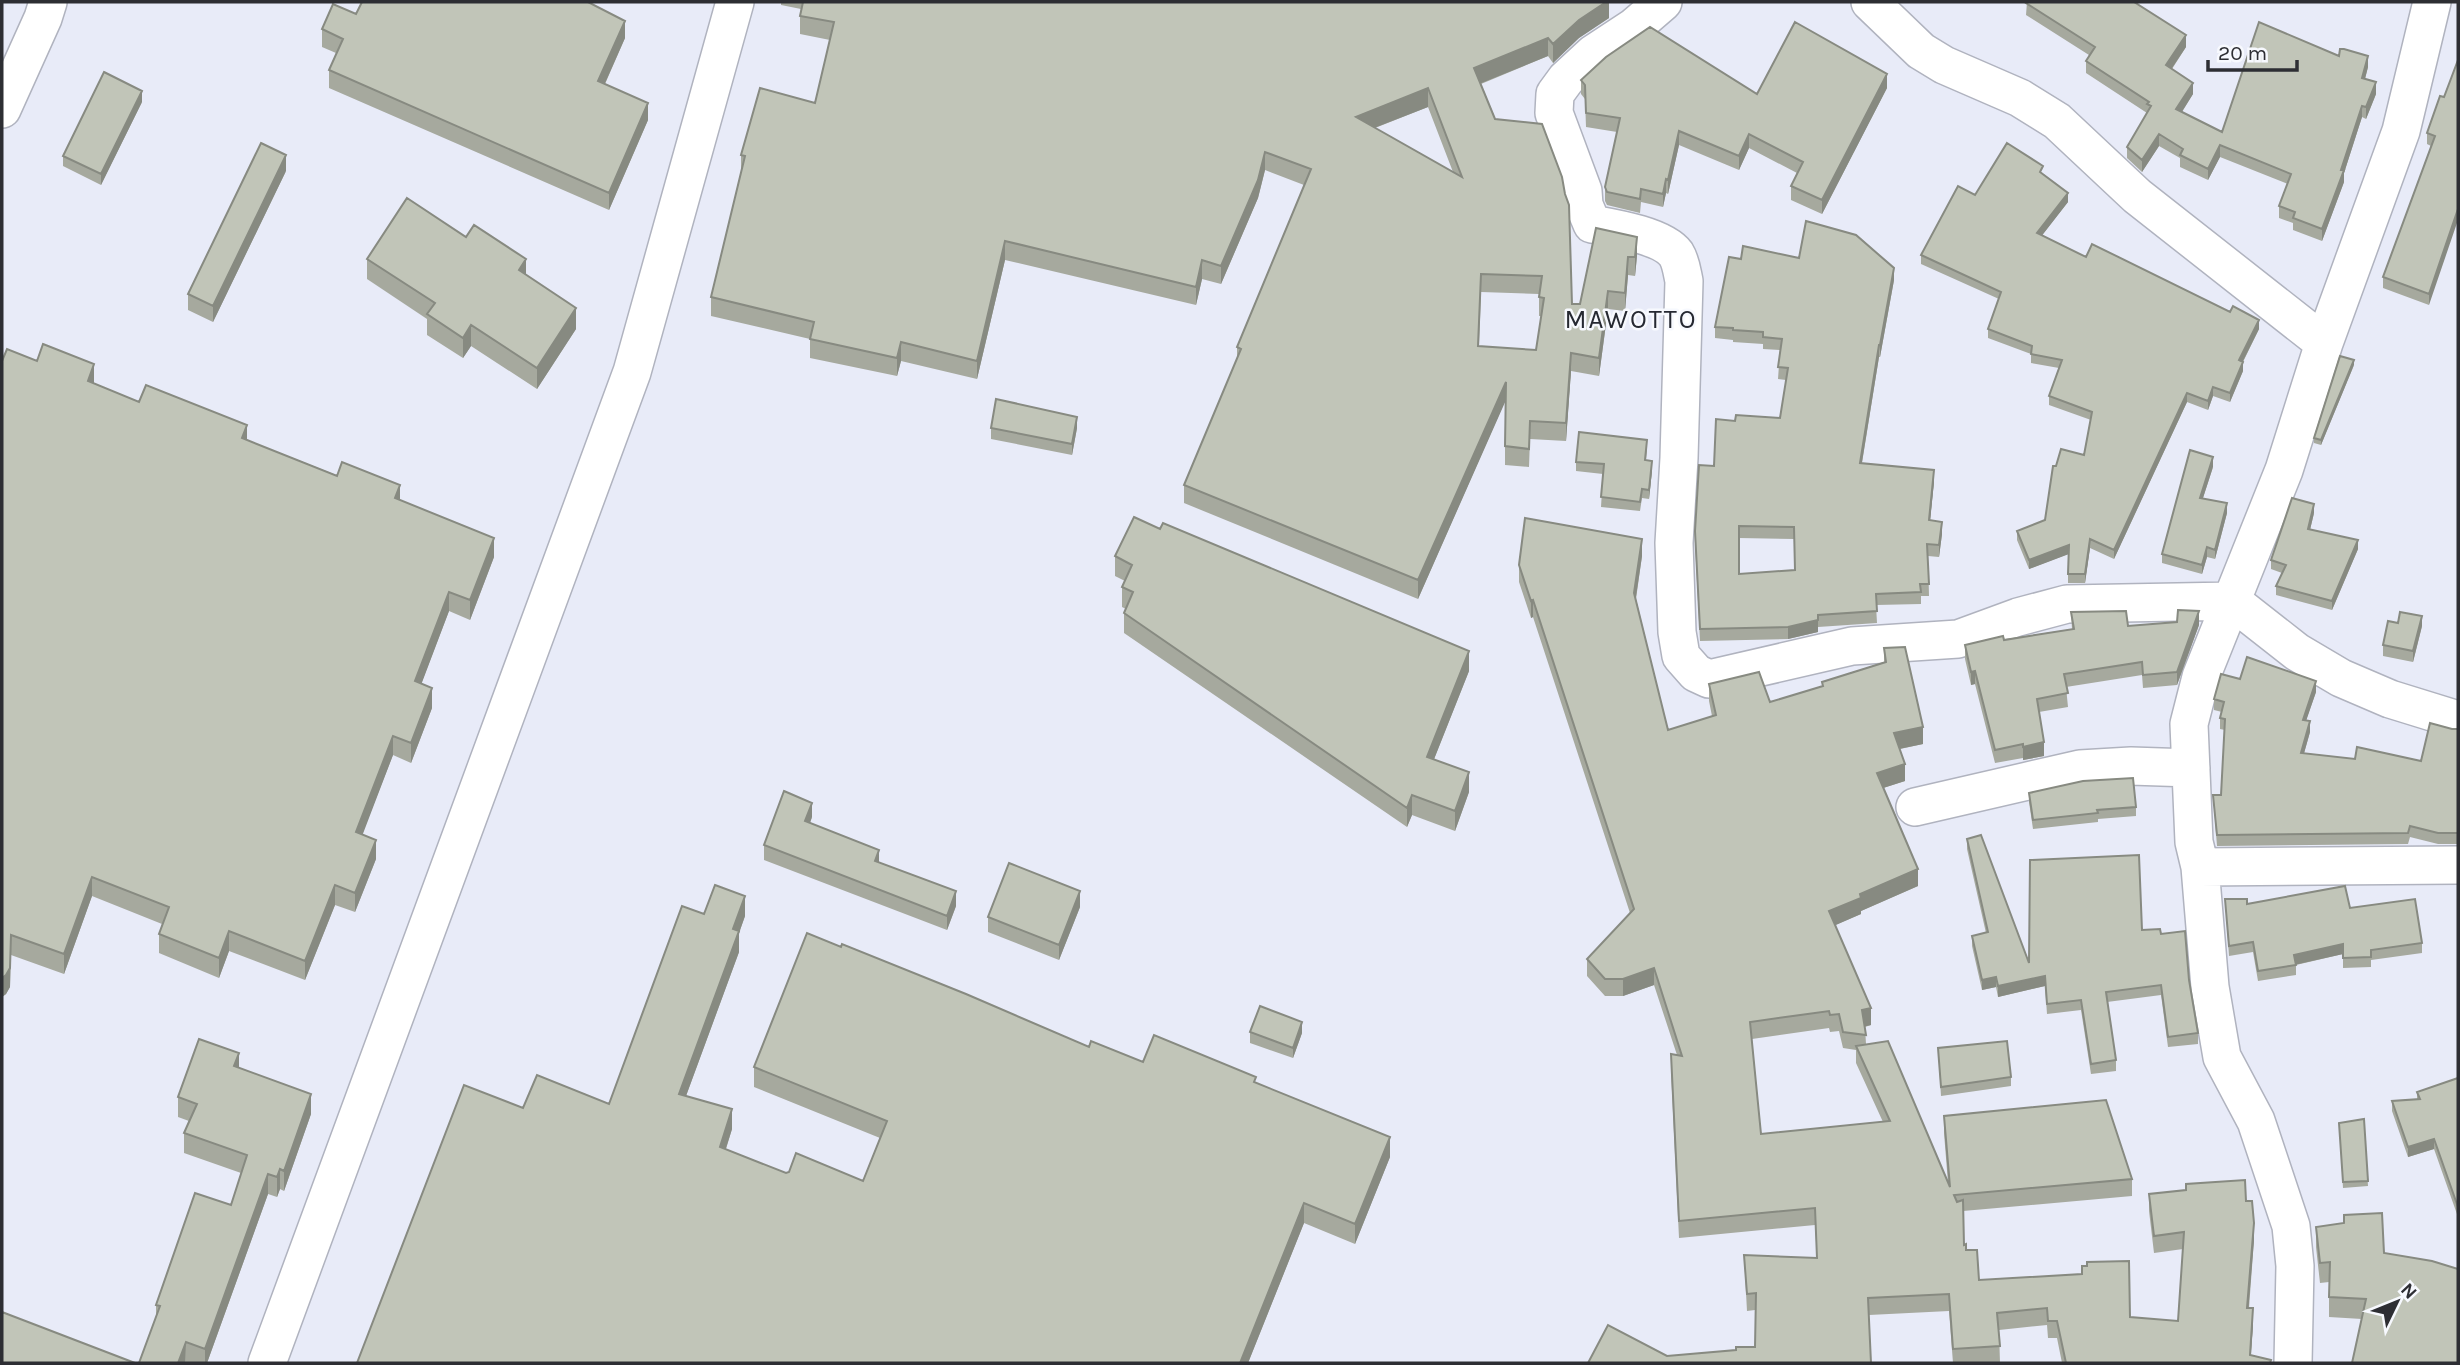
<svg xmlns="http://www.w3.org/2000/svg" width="2460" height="1365" font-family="Karla,sans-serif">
<rect width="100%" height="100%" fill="#e8ebf8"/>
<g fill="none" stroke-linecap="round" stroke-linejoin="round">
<defs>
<path id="minor" d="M1663,2L1634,27L1593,54L1566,79L1555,94L1554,113L1583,191L1584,205L1592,224C1614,228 1663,236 1676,254C1681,262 1682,272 1684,281L1679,458L1674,543L1677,632L1681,656L1696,673L1709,679L1852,646L1958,639L2018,617L2067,604L2232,601L2297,652L2341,678L2390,699L2458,720
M1870,2L1921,51L1944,65L2020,98L2057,121L2137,196L2324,343
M2,109L43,18L48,2
M1915,807L2080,769L2131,766L2191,768
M2200,867L2458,865
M267,1363L632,372L735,2
M2293,1363L2295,1266L2291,1226L2256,1121L2222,1057L2210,987L2200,867L2194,842L2189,724L2201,677L2284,470L2324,343L2401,131L2432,2"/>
</defs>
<use href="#minor" stroke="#b0b3bf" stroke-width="40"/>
<use href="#minor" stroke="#fff" stroke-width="37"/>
</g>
<path fill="#a6a99e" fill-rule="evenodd" d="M781,2H1609V18L1579,38L1553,63L1548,56L1481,84L1572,304H1580L1596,228L1637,256L1635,276L1628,275L1625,311L1608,309L1599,376L1571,371L1566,441L1530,439L1529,467L1505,465V401L1418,599L1184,503V485L1237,359V347L1304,185L1265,170L1258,198L1221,284L1202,279L1196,305L1005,260L977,379L901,361L897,376L810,358V339L711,316V297L741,172V155L815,103L830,40L800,34V16L801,9L781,5ZM1428,107L1453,172L1375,128ZM1481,292L1539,294V316H1541L1536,350L1479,346Z
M2027,2H2139L2138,4L2186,47L2172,69L2193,94L2182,112L2222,132L2339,56L2368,67L2365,79L2376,94L2366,119L2362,117L2344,173V182L2322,241L2293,230V223L2279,218V206L2288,184L2220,157L2208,180L2180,167V158L2159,146L2142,172L2127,158V147L2147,113L2086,73V61L2089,55L2026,15Z
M322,29L625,38L605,84L648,120L609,210L329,88V70L336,53L322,47Z
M1581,80L1757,94L1887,88L1822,214L1791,200V186L1797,173L1749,148L1739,170L1679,145L1668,194L1666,193L1663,207L1641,202L1640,213L1607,205L1605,201V187L1617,132L1586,127L1585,99L1581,94Z
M2440,96L2429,305L2383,288V277L2431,146L2427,144V133Z
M142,102L101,185L63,166V156Z
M286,171L213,322L188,310V294Z
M2043,174L2068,202L2042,235L2086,257L2259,329L2243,362V371L2230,402L2213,396L2208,410L2187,402L2114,559L2090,548L2085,583H2068V554L2029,569L2017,540V531L2045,520L2056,466L2084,455L2091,420L2049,405V396L2059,368L2031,363V354L1988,338V329L1999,299L1921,264V255L1975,195Z
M466,237L526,275L576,329L537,389L471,346L463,358L427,335V319L367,279V259Z
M1894,280L1880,357H1879L1862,463L1934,482L1930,520L1942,534L1939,557L1928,556L1929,596H1921V604L1876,605L1877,623L1818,627V632L1788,639L1700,641L1695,543L1714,466L1735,421L1780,418L1786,380L1778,379L1780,350L1763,349V344L1733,342V340L1715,338V327ZM1739,538L1794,539V570L1739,574Z
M2354,365L2321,445L2314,443V438Z
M94,384L139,402L247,440L400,500L494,557L470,620L449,611L421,684L432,708L411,763L393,755L362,834L376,859L355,912L335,905L305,980L229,951L219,978L159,953V934L162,924L92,896L64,974L11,955L10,987L6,994L2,997Z
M991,428H1077L1072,455L991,439Z
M1647,450L1646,460L1652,470L1649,499L1642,498L1640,511L1601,507L1603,474L1576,471V462Z
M2213,467L2203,498L2227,513L2215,559L2207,557L2202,574L2162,563V554Z
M2314,513L2310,530L2358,549L2332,610L2276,595V586L2282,573L2271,569V560Z
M1160,529L1469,671L1434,759L1469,792L1455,831L1412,815L1407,827L1124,633V613L1126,609L1122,607V587L1125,581L1115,576V556Z
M1642,556L1636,599L1668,730L1712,716L1709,701V684L1770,702L1822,686V682L1884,662V648L1923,744L1900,749L1905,781L1883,788L1918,886L1861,911V914L1835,925L1871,1025L1865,1027L1866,1044L1948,1183L1944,1133V1116L2132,1179V1196L1963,1211L1964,1245L1979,1280L2130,1317L2178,1321L2183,1249L2154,1253L2149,1211V1194L2246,1201L2254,1240L2249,1308L2253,1325L2251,1355L2271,1363H2062L2057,1338H2048L2047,1325L1999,1330L2000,1363H1953L1949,1311L1869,1315L1871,1363L1667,1356L1736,1350L1755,1347V1310L1747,1311L1744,1255L1817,1258L1815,1225L1679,1238L1671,1071V1054L1677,1055L1654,985L1623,996H1605L1587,976V959L1630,913L1533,617L1531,618L1519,582V565ZM1829,1028L1830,1032L1839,1031L1843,1048L1856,1050V1063L1883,1122L1761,1134L1752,1039Z
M2071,612L2128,626L2199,625L2177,685L2143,688L2142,675L2066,687L2068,707L2039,712L2044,756L2023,760V758L1995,763L1975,684L1971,685L1965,659V645L2072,629Z
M2422,626L2413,662L2383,656V645Z
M2240,679L2316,692L2306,720L2310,732L2304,753L2355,759L2421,761L2452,729H2458V844H2438L2410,837L2408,844L2217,846L2213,795H2221L2225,730L2220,729V718L2222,712L2214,710V699Z
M2029,793L2136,807V816L2098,819V822L2033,829L2029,802Z
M812,817L810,823L956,906L947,930L764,860V845Z
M1967,839L2029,963L2142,930L2161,934L2189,980L2198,1033V1044L2168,1047L2161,995L2107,1002L2116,1060V1071L2091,1074L2081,1010L2047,1014L2045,986L1998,997L1996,987L1982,990L1972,946V936L1986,933L1967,849Z
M2225,899L2247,904L2350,908L2422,943V953L2371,960V967L2343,968V954L2296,965V975L2258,981L2253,952L2229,956Z
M1080,907L1059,960L988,932V917Z
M704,914L745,916L739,933V952L686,1096L732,1129L726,1149L786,1173L863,1181L880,1138L754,1087V1067L1089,1047L1143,1062L1256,1083L1390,1157L1355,1244L1304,1223L1248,1363L523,1108L609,1104Z
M1250,1032L1302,1033L1293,1058L1250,1043Z
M1938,1048L2011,1077V1086L1941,1096Z
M239,1068L311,1114L284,1191L280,1189L277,1197L268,1194L207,1363H139L156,1317V1305L231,1205L241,1173L184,1153V1133L189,1121L178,1117V1097Z
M2458,1078V1217L2434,1149L2408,1157L2392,1111V1101L2417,1099V1092Z
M2364,1119L2368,1186L2343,1188L2339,1123Z
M2382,1213L2362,1319L2329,1317V1282L2320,1283L2316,1247V1227L2344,1223Z"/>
<path fill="#878a81" d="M1606,2H1609V18L1579,38L1553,63V44L1579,20Z
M625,21V38L598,99V81Z
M2186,35V47L2166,77V65Z
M1548,38V56L1474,86V68Z
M2368,56V67L2362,90V78Z
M1887,74V88L1822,214V200Z
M2376,82V94L2366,119V107Z
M2193,83V94L2176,121V109Z
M1428,88V107L1356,135V117Z
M142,91V102L101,185V174Z
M648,103V120L609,210V193Z
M2362,106V117L2344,173V182L2322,241V229Z
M1679,131V145L1668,194V180Z
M1749,134V148L1739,170V156Z
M2159,134V146L2142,172V160Z
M2220,145V157L2208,180V169Z
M1265,152V170L1258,198L1221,284V266Z
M286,155V171L213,322V306Z
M1666,179V193L1663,207V194Z
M2068,193V202L2037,242V233Z
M2458,209V220L2429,305V294Z
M1637,237V256L1635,276V257Z
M1005,241V260L977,379V361Z
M1628,257V275L1625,311V293Z
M526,259V280L519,270Z
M1202,260V279L1196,305V287Z
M1894,268V280L1880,357V345Z
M1608,291V309L1599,376V358Z
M576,308V329L537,389V368Z
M2259,320V329L2239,369V360Z
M471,325V346L463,358V338Z
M901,342V361L897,376V358Z
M1879,345V357L1860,474V463Z
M1571,353V371L1566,441V423Z
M2354,360V365L2321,445V440Z
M2243,362V371L2230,402V393Z
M94,364V384L88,381Z
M1506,382V400L1418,599V580Z
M2213,387V396L2208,410V401Z
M2187,393V402L2114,559V550Z
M1077,417V428L1072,455V444Z
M247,425V445L242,438Z
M2213,457V467L2200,507V498Z
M1652,461V470L1649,499V490Z
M1934,470V482L1929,532V520Z
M400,485V505L395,498Z
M2227,503V513L2215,559V550Z
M2314,504V513L2308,538V529Z
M1942,522V534L1939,557V545Z
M494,538V557L470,620V600Z
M1642,539V556L1634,610V593Z
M2090,539V548L2085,583V574Z
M2358,540V549L2332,610V601Z
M2069,545V554L2029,569V560Z
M2207,547V557L2202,574V565Z
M449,592V611L415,701V681Z
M1533,600V617L1531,618V601Z
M2199,611V625L2177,685V672Z
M2422,616V626L2413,662V651Z
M1818,620V632L1788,639V627Z
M1469,651V671L1427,777V757Z
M1975,671V684L1971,685V672Z
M2316,681V692L2303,730V720Z
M432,688V708L411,763V743Z
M2310,721V732L2301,764V753Z
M1923,727V744L1894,750V733Z
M393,736V755L356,852V832Z
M2044,742V756L2023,760V747Z
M1905,764V781L1877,790V773Z
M1469,772V792L1455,831V811Z
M1412,795V815L1407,827V808Z
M812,803V817L805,836V821Z
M376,840V859L355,912V893Z
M879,850V864L875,861Z
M1918,869V886L1861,911V914L1829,928V911L1860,894Z
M92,877V896L64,974V954Z
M335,885V905L305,980V961Z
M956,891V906L947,930V916Z
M1080,891V907L1059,960V945Z
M745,896V916L739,933V952L679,1115V1094L733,929Z
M229,931V951L219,978V958Z
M11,935L10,987L6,994L2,997V978Z
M2343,944V954L2294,965V955Z
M1654,968V985L1623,996V979Z
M2045,976V986L1998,997V986Z
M1996,977V987L1982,990V980Z
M1871,1008V1025L1862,1027V1010Z
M1302,1022V1033L1293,1058V1048Z
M239,1053V1074L234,1066Z
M311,1094V1114L284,1191V1171Z
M732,1109V1129L720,1167V1147Z
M1390,1137V1157L1355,1244V1224Z
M2434,1139V1149L2408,1157V1147Z
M280,1169V1189L277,1197V1177Z
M268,1174V1194L207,1363H205V1349Z
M1304,1203V1223L1248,1363H1240Z
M2254,1223V1240L2247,1325V1308Z
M2253,1308V1325L2250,1363Z
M186,1342L185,1363H178Z"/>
<path fill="#c1c5b8" stroke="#878a81" stroke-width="2" fill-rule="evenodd" d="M362,2H588L625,21L598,81L648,103L609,193L329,70L343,39L322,29L333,4L356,14Z
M803,2H1606L1579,20L1553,44L1548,38L1474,68L1495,119L1542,124L1562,177L1565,194L1569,205L1572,304H1580L1596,228L1637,237L1635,257H1628L1625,293L1608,291L1599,358L1571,353L1566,423L1530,421L1529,449L1505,446L1506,382L1418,580L1184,485L1241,349L1237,347L1311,169L1265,152L1258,180L1221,266L1202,260L1196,287L1005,241L977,361L901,342L897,358L810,339L814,322L711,297L745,156L741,155L760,88L815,103L834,22L800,16ZM1428,88L1462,177L1356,117ZM1481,274L1542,276L1539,297L1544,298L1536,350L1478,346Z
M2027,2H2134L2186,35L2166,65L2193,83L2176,109L2222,132L2259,22L2339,56L2340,49H2344L2368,56L2362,78L2376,82L2366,107L2362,106L2341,170H2344L2322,229L2293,218L2295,212L2279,206L2291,174L2220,145L2208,169L2180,155L2183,149L2159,134L2142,160L2127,147L2151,106L2147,104L2149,102L2086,61L2095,47L2026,3Z
M1795,22L1887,74L1822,200L1791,186L1803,162L1749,134L1739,156L1679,131L1668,180L1666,179L1663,194L1641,189L1640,199L1607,192L1605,187L1620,118L1586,113L1585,85L1581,80L1606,57L1650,27L1757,94Z
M2458,60V209L2429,294L2383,277L2435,136L2427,133L2440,96L2444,97Z
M104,72L142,91L101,174L63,156Z
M261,143L286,155L213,306L188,294Z
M2007,143L2043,166L2040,172L2068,193L2037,233L2086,257L2092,244L2230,312L2233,306L2259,320L2239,360L2243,362L2230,393L2213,387L2208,401L2187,393L2114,550L2090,539L2085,574H2068L2069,545L2029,560L2017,531L2045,520L2053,466H2056L2061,449L2084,455L2092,412L2049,396L2062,360L2031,354L2032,346L1988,329L2001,292L1921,255L1958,186L1975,195Z
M407,198L466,237L474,225L526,259L519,270L576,308L537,368L471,325L463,338L427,314L435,303L367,259Z
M1806,221L1856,235L1894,268L1880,345H1879L1860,463L1934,470L1929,520L1942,522L1939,545L1927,544L1929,584H1920L1921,592L1876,594L1877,611L1818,615V620L1788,627L1700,629L1695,531L1699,465L1714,466L1716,419L1735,421L1736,415L1780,418L1788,368L1778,367L1782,339L1763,337V332L1733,330V328L1715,327L1729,257L1741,259L1743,246L1799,258ZM1739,526L1794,527L1795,570L1739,574Z
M43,344L94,364L88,381L139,402L146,385L247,425L242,438L337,476L342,462L400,485L395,498L494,538L470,600L449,592L415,681L432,688L411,743L393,736L356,832L376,840L355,893L335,885L305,961L229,931L219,958L159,934L169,907L92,877L64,954L11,935L10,968L6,975L2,978V361L7,349L37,361Z
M2340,356L2354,360L2321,440L2314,438Z
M996,399L1077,417L1072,444L991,428Z
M1579,432L1647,440L1645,460L1652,461L1649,490L1642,489L1640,502L1601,497L1604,464L1576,462Z
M2190,450L2213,457L2200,498L2227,503L2215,550L2207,547L2202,565L2162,554Z
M2292,498L2314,504L2308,529L2358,540L2332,601L2276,586L2286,565L2271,560Z
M1134,517L1160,529L1163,523L1469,651L1427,757L1469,772L1455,811L1412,795L1407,808L1124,613L1133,592L1122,587L1132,565L1115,556Z
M1525,518L1642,539L1634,593L1668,730L1716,715L1709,684L1759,672L1770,702L1823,686L1822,682L1886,662L1884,648L1905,647L1923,727L1894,733L1905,764L1877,773L1918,869L1860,894L1861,898L1829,911L1871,1008L1862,1010L1866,1035L1843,1032L1839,1014L1830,1015L1829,1011L1750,1022L1761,1134L1890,1121L1856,1046L1888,1041L1950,1187L1944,1116L2106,1100L2132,1179L1954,1195L1957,1202L1963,1200L1964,1245L1966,1244V1250H1977L1979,1280L2082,1274V1266H2087V1262L2129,1261L2130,1317L2178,1321L2184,1232L2154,1236L2149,1194L2186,1190V1184L2245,1180L2246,1201H2252L2254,1223L2247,1308H2253L2250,1355L2271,1360L2270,1363H2066L2057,1321H2048L2047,1308L1997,1313L2000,1346L1953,1349L1949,1294L1868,1298L1871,1363H1588L1608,1325L1667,1356L1736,1350V1347H1755L1756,1293L1747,1294L1744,1255L1817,1258L1815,1208L1679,1221L1671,1054L1682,1056L1654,968L1623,979H1605L1587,959L1634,909L1533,600L1531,601L1519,565Z
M2178,610L2199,611L2177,672L2143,675L2142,662L2064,674L2068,693L2037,699L2044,742L2023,747V744L1995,750L1975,671L1971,672L1965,645L2003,636L2004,640L2074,629L2071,612L2126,611L2128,626L2177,622Z
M2400,612L2422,616L2413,651L2383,645L2388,621L2398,623Z
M2247,657L2316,681L2303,720L2310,721L2301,753L2355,759L2357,747L2421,761L2430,723L2452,729H2458V833H2438L2410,826L2408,833L2217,835L2213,795H2221L2225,719L2220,718L2224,702L2214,699L2221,674L2240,679Z
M2133,778L2136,807L2097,810L2098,813L2033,820L2029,793L2083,781Z
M784,791L812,803L805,821L879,850L875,861L956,891L947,916L764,845Z
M1981,835L2029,963L2030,860L2139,855L2142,930L2160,929L2161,934L2185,931L2189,980L2198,1033L2168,1037L2161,985L2106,992L2116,1060L2091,1064L2081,1000L2047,1004L2045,976L1998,986L1996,977L1982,980L1972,936L1988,932L1967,839Z
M1009,863L1080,891L1059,945L988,917Z
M715,885L745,896L733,929L739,931L679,1094L732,1109L720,1147L786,1173L789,1172L796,1153L863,1181L887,1121L754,1067L807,933L841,947L842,944L966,994L1089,1047L1091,1041L1143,1062L1154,1035L1256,1077L1254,1082L1390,1137L1355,1224L1304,1203L1240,1363H357L464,1085L523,1108L537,1075L609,1104L682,906L704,914Z
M2345,886L2350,908L2415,899L2422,943L2371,950V957L2343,958V944L2294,955L2296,965L2258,971L2253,942L2229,946L2225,899H2247V904Z
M1260,1006L1302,1022L1293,1048L1250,1032Z
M199,1039L239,1053L234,1066L311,1094L284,1171L280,1169L277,1177L268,1174L205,1349L186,1342L178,1363H139L160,1306L156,1305L195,1193L231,1205L247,1155L184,1133L197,1104L178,1097Z
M2007,1041L2011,1077L1941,1087L1938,1048Z
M2458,1078V1207L2434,1139L2408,1147L2392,1101L2420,1099L2417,1092Z
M2364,1119L2368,1181L2343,1182L2339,1123Z
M2382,1213L2384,1253L2432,1261L2458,1269V1363H2352L2366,1299L2329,1297L2330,1262L2320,1263L2316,1227L2344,1223V1215Z
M2,1312L135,1363H2Z"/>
<g text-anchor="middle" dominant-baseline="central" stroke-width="5" stroke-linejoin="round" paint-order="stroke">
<g font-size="26" letter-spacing="2" fill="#262932" stroke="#f7f9fe">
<text x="1631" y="319">MAWOTTO</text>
</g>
</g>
<rect width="2460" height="1365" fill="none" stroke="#2d2e33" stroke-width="7"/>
<g transform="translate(2397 1302) rotate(47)" stroke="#f7f9fe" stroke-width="5" paint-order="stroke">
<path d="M0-5L12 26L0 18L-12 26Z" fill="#2d2e33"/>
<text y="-10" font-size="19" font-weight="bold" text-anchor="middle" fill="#2d2e33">N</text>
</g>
<path d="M2208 60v10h89v-10" fill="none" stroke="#2d2e33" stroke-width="3.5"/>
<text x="2218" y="60" font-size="21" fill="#2d2e33" stroke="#f7f9fe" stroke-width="5" paint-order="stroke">20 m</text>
</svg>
